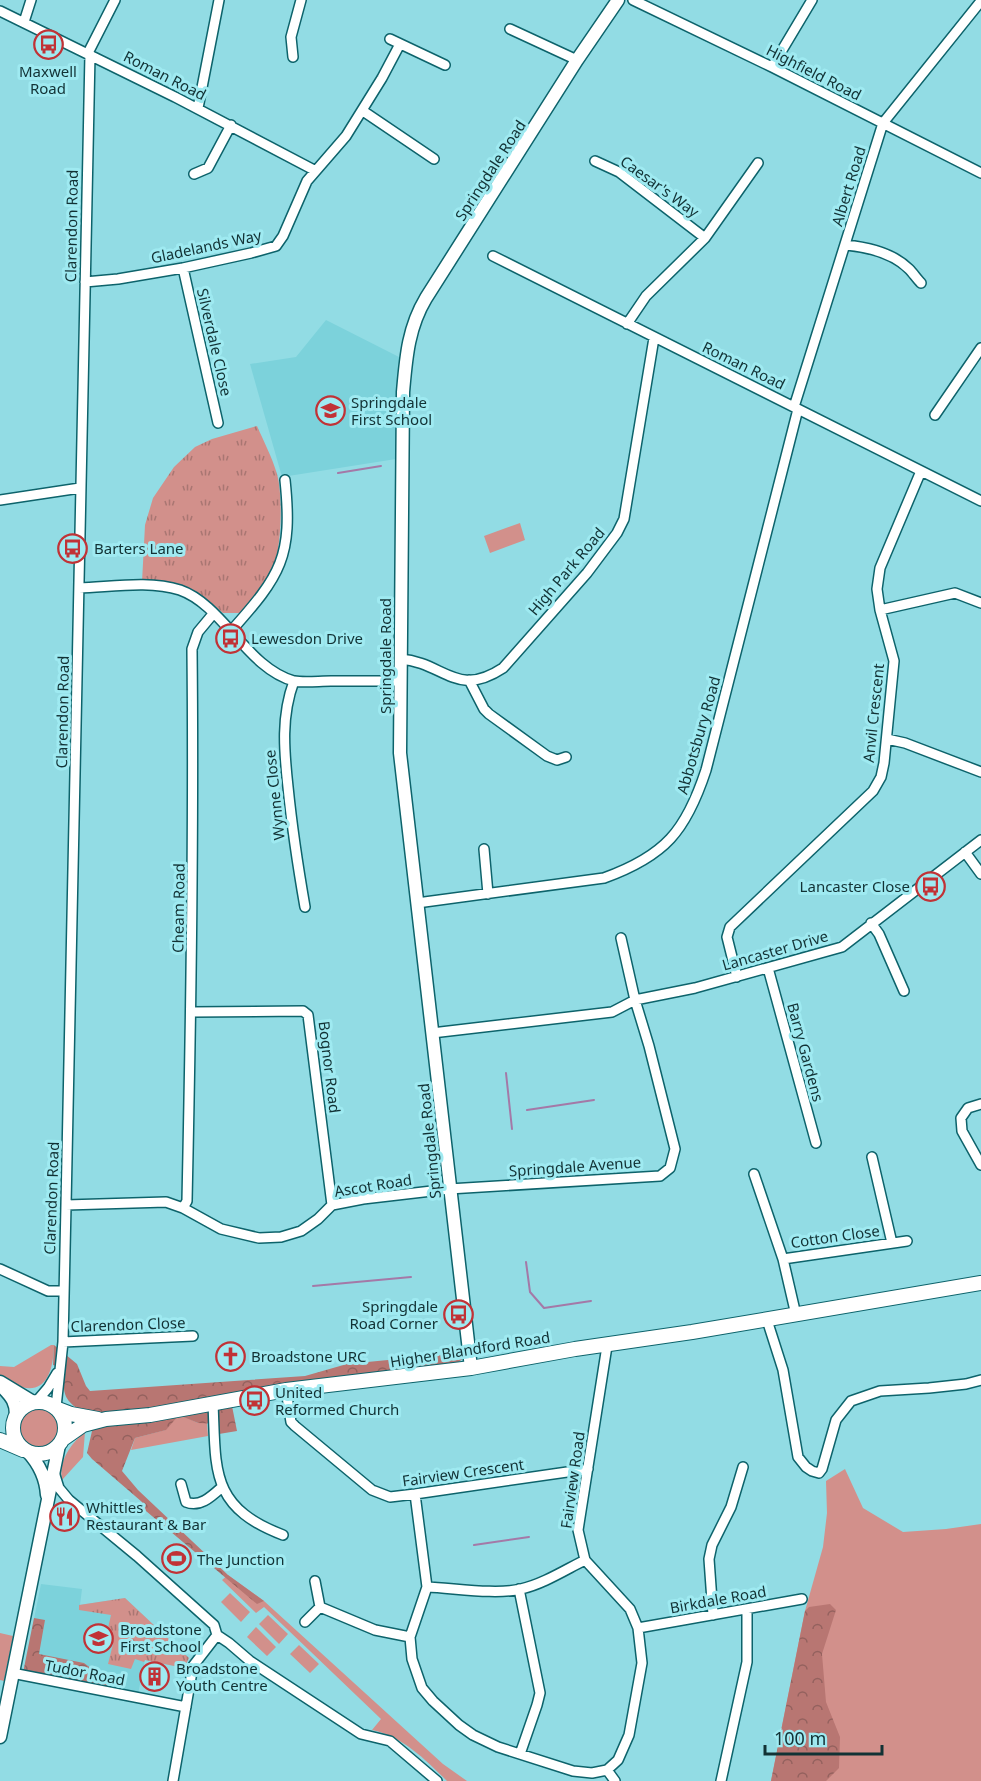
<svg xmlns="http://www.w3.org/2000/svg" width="981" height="1781" font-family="'Noto Sans',sans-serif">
<defs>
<pattern id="forest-crowns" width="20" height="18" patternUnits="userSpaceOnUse" patternTransform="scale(1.5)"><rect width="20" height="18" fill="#b87672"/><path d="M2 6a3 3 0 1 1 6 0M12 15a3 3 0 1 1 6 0" fill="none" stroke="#94615e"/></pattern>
<pattern id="park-tufts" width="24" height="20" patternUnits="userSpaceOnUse" patternTransform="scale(1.5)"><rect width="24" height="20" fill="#d2908b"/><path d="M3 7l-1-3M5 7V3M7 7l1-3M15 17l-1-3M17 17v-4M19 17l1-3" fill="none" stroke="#a97672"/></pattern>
</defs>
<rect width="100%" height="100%" fill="#92dce4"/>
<path fill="#7cd2db" d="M326,320L399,357L396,459L282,477L250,364L296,357Z
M41,1584L82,1589L80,1605L125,1598L189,1658L184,1668L145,1660L138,1694L23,1673Z"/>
<path fill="#d2908b" d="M520,523L525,540L490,553L484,536Z
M51,1345H54C53,1386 36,1401 0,1376V1366L14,1367Z
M20 1428a20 20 0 1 1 40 0a20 20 0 1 1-40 0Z
M179,1414L198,1423H207L208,1436L131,1450L135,1438L165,1430Z
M85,1432L83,1457L62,1480C58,1462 71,1443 85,1432Z
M845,1469L863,1508L903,1532L946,1529L981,1524V1781H771L805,1611L823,1547L827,1513L826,1481Z
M228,1575L264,1601L443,1764L467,1781H447C426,1760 402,1736 372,1730L381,1719L264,1607L256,1613L222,1580Z
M230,1593L250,1612L241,1622L221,1602Z
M268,1615L288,1634L279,1644L259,1624Z
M256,1627L276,1647L267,1656L247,1637Z
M0,1633L13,1636L4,1681L0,1680Z
M299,1645L319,1664L310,1673L290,1654Z"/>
<path fill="url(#forest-crowns)" d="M54,1345L77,1364L86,1386L90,1391L305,1376L347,1364L449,1354L461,1347L464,1358L453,1366L230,1396L237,1431L219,1434L218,1424L198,1423L179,1415L166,1430L135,1438L122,1471L138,1490L228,1575L264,1601L257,1604L140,1506L142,1502L92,1459L87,1453L92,1431L87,1415C62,1399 64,1397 63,1368L53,1365Z
M830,1604L836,1610L822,1654L826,1702L840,1737L839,1768L826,1781H771L805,1611L809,1607Z
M34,1618L45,1620L39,1654L84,1663L108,1681L107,1688L23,1673Z"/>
<path fill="url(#park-tufts)" d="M257,426C264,442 272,457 277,474C283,494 282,552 272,570C264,585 253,599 243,613H223C196,589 180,579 142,582L145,525L153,498L174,467L195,447L212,439Z
M125,1598L189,1658L184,1668L145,1660L144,1662L135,1659L131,1669L108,1664L113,1644L105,1641L111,1615L79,1610V1605Z"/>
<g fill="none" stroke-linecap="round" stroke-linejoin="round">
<path stroke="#a479a7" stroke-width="2" d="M338,473L381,466
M506,1073L512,1129
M527,1110L594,1100
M526,1262L530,1292L544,1308L591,1301
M313,1286L411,1277
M474,1545L529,1537"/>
<defs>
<path id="minor" d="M633,0L772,67L981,173
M0,11L175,97L314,170
M24,22L31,0
M510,29L577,60
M390,39L445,65
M88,53L115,0
M293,57L291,37L301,0
M772,67L812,0
M198,108L219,0
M363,111L434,159
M595,161L619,172L705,238
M194,174L208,168L231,125
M846,245C866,247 893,253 909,269C913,273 917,279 921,283
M493,256L981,501
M183,268L218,423
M85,282L118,279L183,268L251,253L276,246L283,236L307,181L346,136L382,78L400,44
M627,324L646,296L705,238L758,163
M794,407L883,123L981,1
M935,415L981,348
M0,500L80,488
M79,588C111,587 149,580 180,590C223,605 248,669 294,681C305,683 319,681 331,681C354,681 377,681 400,681
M880,610L955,593L981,603
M231,631C281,575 293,557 285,480
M400,659C444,662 456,699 503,668L587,573L617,533L624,519L654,338
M469,680L484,709L489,714L547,756L557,760L566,757
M294,681C281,716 284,750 288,787C292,827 298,867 305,907
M887,739L905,743L981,772
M484,849L488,894
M965,852L981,874
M417,903L604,878C665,856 686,831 706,770L798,409
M871,923L879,934L904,991
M768,968L816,1143
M737,977L727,937L730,927L873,791L881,777L884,763L894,661L880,610L877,589L880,568L921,471
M191,1012L303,1011L308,1015L332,1205
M432,1033L612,1012L635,1000L695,988L842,947L981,840
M981,1104L968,1108L961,1118L962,1131L981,1165
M872,1157L892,1243
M754,1174L783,1259L796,1315
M66,1205L166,1202L183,1208L221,1229L259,1238L281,1237L301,1231L318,1219L332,1205L363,1199L449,1189L660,1176L670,1168L675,1149L649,1046L635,1000L621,938
M183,1208L187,1201C191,1017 194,833 192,649L198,632L213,614
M783,1259L907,1241
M0,1269L48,1291H63
M767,1320L783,1370L798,1457L806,1467L812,1471L819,1473L822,1469L836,1420L851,1401L880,1391L929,1388L966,1384L981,1380
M63,1342L193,1336
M607,1346L578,1530L585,1560L630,1609L638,1628L642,1663L629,1735L618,1760L607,1770
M286,1390L291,1422L295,1426L372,1490L390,1497L415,1494L588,1469
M36,1402L48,1388L57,1373
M213,1403C216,1471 210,1507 283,1535
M56,1407L63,1342L66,1205L90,54
M54,1472L59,1488L69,1500L137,1556L214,1625L217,1635
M181,1484L186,1502C200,1508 212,1496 222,1487
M415,1494L427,1587L410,1637L412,1659L422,1688L433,1701L459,1725L473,1735L498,1747L573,1771L592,1773L607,1770L615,1781
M315,1581L320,1607
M427,1587C454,1588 496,1595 521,1589C543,1584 565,1570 585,1560
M519,1589L540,1693L537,1705L520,1754
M713,1615L709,1559L712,1545L731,1507L743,1467
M305,1622L320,1607L375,1630L410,1637
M638,1628L802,1599
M217,1635L229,1643L250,1661L361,1734L390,1741L437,1781
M12,1673L186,1707
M173,1781L193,1666L217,1635
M721,1781L747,1662V1609"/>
<path id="tertiary" d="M471,1368L400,753L403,392C406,358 408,328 426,298L577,60L618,0
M0,1382L33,1402
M3,1388C12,1397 16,1403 16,1415
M28,1452C39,1464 46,1479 47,1495
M0,1737L59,1445"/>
<path id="secondary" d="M13 1428a26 26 0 1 1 52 0a26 26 0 1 1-52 0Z
M58,1409L71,1414L98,1419
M63,1439L83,1425L106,1419L150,1415L286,1390L471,1368L575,1349L692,1332L981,1283
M0,1440L23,1450"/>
</defs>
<use href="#minor" stroke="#0d636b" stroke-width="12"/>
<use href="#tertiary" stroke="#0d636b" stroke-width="15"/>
<use href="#secondary" stroke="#0d636b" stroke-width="16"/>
<use href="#minor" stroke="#fff" stroke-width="9"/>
<use href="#tertiary" stroke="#fff" stroke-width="12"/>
<use href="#secondary" stroke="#fff" stroke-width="14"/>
</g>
<defs>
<symbol id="bus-ring" viewBox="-11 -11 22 22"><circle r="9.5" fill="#9feaf1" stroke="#c13236" stroke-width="1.5"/><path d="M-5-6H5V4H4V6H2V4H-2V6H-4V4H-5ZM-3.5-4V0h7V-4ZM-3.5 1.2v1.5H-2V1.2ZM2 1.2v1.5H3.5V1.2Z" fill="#c13236"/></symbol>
<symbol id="school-ring" viewBox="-11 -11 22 22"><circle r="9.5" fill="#9feaf1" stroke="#c13236" stroke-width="1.5"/><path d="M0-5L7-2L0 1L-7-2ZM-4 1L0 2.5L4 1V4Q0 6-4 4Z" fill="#c13236"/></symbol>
<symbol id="church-ring" viewBox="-11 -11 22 22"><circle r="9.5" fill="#9feaf1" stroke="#c13236" stroke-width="1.5"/><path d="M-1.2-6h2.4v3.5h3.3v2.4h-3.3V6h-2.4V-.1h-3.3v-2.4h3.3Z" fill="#c13236"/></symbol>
<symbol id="restaurant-ring" viewBox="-11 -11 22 22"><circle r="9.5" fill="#9feaf1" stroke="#c13236" stroke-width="1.5"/><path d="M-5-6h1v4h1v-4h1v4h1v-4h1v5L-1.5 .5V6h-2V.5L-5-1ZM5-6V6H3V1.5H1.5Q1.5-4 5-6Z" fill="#c13236"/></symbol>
<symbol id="stadium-ring" viewBox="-11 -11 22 22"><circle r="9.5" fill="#9feaf1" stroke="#c13236" stroke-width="1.5"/><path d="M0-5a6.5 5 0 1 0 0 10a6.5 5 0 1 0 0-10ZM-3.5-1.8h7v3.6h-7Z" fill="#c13236"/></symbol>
<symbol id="building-ring" viewBox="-11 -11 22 22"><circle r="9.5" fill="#9feaf1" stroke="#c13236" stroke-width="1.5"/><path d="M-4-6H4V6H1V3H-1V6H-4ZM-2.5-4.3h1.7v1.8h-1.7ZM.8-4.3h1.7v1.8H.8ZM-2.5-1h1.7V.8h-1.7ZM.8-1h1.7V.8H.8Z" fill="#c13236"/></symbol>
</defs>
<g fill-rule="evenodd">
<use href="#bus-ring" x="32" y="28" width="33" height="33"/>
<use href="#school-ring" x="314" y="394" width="33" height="33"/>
<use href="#bus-ring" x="56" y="532" width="33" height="33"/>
<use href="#bus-ring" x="214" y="622" width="33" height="33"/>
<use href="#bus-ring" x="914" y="870" width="33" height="33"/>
<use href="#bus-ring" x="442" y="1298" width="33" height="33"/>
<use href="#church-ring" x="214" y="1340" width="33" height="33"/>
<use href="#bus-ring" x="238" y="1384" width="33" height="33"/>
<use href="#restaurant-ring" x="48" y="1500" width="33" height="33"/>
<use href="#stadium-ring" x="160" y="1542" width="33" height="33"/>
<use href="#school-ring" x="82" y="1622" width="33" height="33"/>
<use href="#building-ring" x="138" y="1660" width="33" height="33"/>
</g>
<g text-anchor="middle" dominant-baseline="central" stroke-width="6" stroke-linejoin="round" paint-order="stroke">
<g font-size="15" fill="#123235" stroke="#9feaf1" text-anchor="start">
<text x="48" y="71" text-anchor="middle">Maxwell<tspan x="48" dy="17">Road</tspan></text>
<text x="351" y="402">Springdale<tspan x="351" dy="17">First School</tspan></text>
<text x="94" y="548">Barters Lane</text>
<text x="251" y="638">Lewesdon Drive</text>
<text x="910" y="886" text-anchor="end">Lancaster Close</text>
<text x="438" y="1306" text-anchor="end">Springdale<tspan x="438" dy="17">Road Corner</tspan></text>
<text x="251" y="1356">Broadstone URC</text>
<text x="275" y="1392">United<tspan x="275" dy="17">Reformed Church</tspan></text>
<text x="86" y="1507">Whittles<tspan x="86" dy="17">Restaurant &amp; Bar</tspan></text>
<text x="197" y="1559">The Junction</text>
<text x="120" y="1629">Broadstone<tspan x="120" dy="17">First School</tspan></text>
<text x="176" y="1668">Broadstone<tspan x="176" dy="17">Youth Centre</tspan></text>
</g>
<g font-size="15" fill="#123235" stroke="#9feaf1">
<text transform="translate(814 72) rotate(27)">Highfield Road</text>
<text transform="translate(165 75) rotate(27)">Roman Road</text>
<text transform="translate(490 170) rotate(-57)">Springdale Road</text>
<text transform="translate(660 186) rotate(36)">Caesar's Way</text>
<text transform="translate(848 186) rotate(-73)">Albert Road</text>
<text transform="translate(71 226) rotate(-89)">Clarendon Road</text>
<text transform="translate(206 246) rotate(-12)">Gladelands Way</text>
<text transform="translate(215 342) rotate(77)">Silverdale Close</text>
<text transform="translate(744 365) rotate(26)">Roman Road</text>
<text transform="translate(566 571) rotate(-50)">High Park Road</text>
<text transform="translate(385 656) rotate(-90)">Springdale Road</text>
<text transform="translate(62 712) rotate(-89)">Clarendon Road</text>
<text transform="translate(873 713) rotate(-84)">Anvil Crescent</text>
<text transform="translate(698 735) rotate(-74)">Abbotsbury Road</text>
<text transform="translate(274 795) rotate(-96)">Wynne Close</text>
<text transform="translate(178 908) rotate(-89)">Cheam Road</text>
<text transform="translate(775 950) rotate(-16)">Lancaster Drive</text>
<text transform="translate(806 1052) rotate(75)">Barry Gardens</text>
<text transform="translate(330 1067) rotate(83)">Bognor Road</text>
<text transform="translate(429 1141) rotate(-96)">Springdale Road</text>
<text transform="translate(575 1166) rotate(-4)">Springdale Avenue</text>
<text transform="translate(373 1185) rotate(-9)">Ascot Road</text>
<text transform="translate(51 1198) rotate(-88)">Clarendon Road</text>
<text transform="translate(835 1236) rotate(-8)">Cotton Close</text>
<text transform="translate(128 1324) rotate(-2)">Clarendon Close</text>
<text transform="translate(470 1349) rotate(-9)">Higher Blandford Road</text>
<text transform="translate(463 1472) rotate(-8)">Fairview Crescent</text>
<text transform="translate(572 1480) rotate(-82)">Fairview Road</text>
<text transform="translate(718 1599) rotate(-10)">Birkdale Road</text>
<text transform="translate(85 1672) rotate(11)">Tudor Road</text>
</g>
</g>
<path d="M765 1745v9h117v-9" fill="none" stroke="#123235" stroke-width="3"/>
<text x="774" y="1745" font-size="18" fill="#123235" stroke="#9feaf1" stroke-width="4.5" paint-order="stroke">100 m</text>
</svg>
